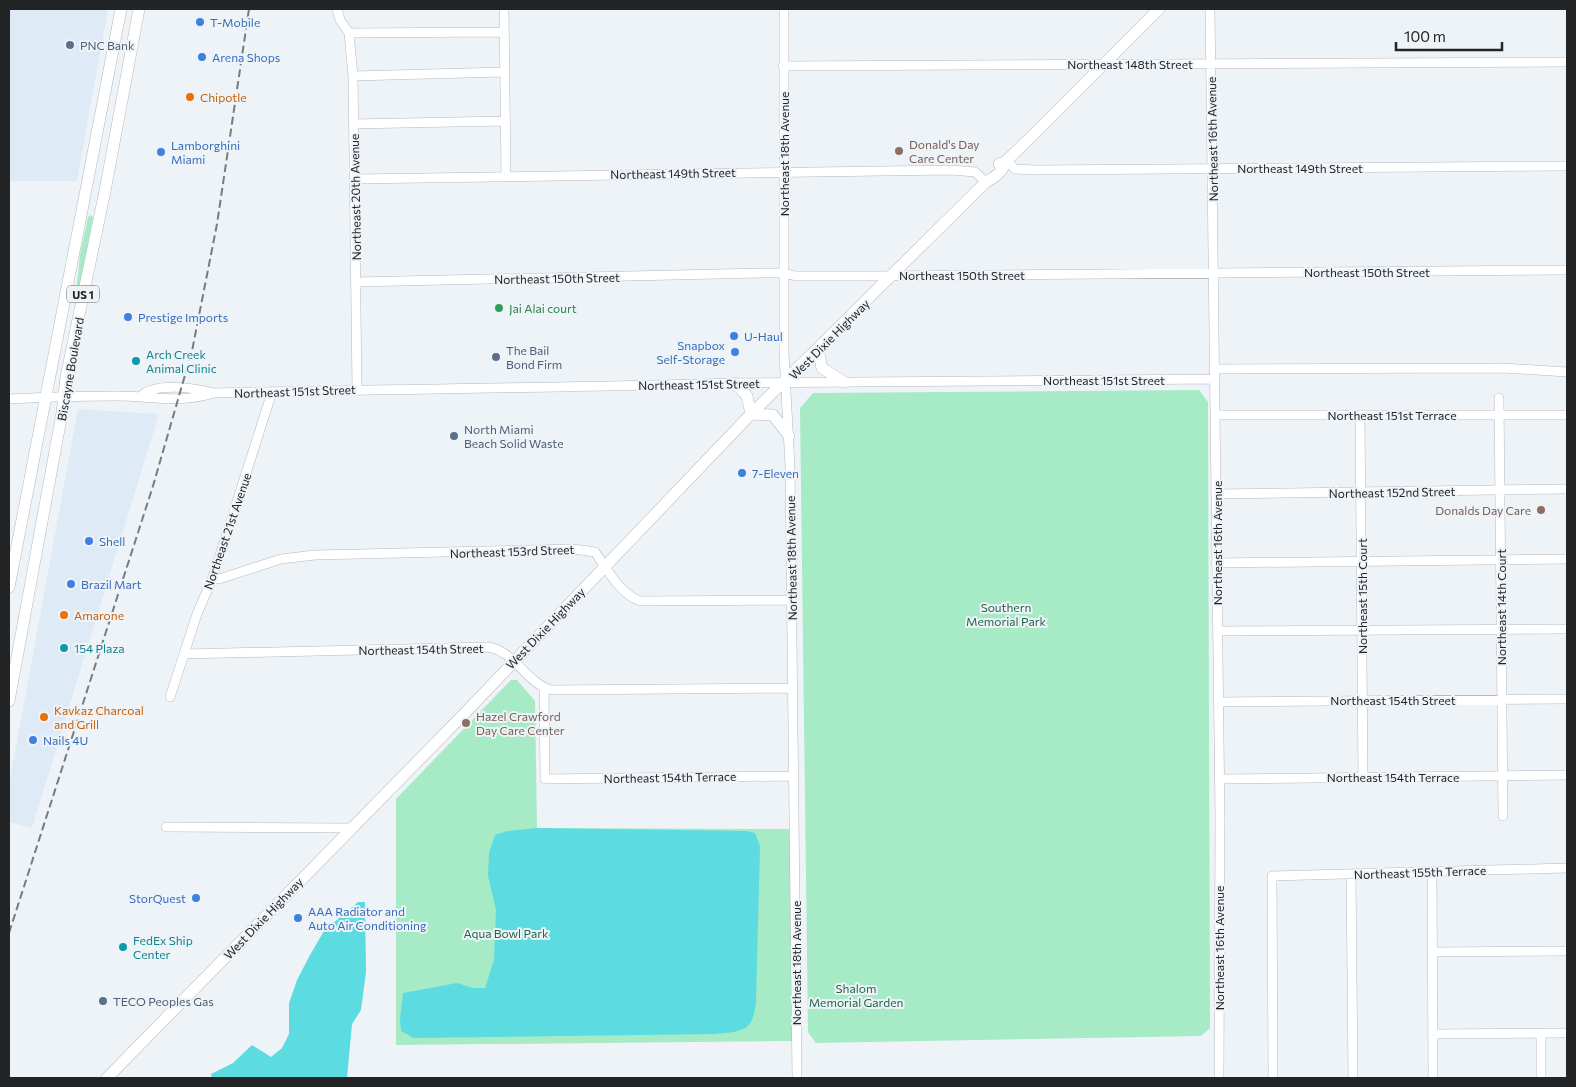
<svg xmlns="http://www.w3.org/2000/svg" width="1576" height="1087" font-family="Commissioner,sans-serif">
<rect width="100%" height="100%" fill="#eef3f8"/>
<path fill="#deeaf5" d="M9,9H108L77,181H9Z
M78,409L159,414L32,828L9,822V785Z"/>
<path fill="#a6eac6" d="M91,215L93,218L74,313L80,255L88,217Z
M1199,390L1208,402L1210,1028L1201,1036L816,1043L808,1032L800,408L813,393Z
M511,680H517L535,701L537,828L794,829L796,1041L396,1045V799Z"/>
<path fill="#5cdce0" d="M537,828L747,831L755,833L760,846L756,1002C753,1032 743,1031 715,1034L414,1038L401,1031L400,1018L403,993L457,983L473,988H485L494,960L496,910L488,876L489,853L495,835L507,831Z
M358,902H365L366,972L361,1010L352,1024L347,1078H212L211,1074L233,1063L252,1045L271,1057L282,1048L289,1034V1003L297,980L310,955L324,931Z"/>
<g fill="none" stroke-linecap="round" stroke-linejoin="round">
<defs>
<path id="minor" d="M337,9L340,20L349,33L353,76L357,389
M504,9L506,176
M784,9V354L790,467L797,1078
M1210,9L1220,817L1219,1078
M349,33L504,32
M783,66L1567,62
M353,76L504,72
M353,124L504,121
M1006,160L1015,169L1035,170L1567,166
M355,179L951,170L975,172L986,182
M356,282L762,273H784L796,276H876L1567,270
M1215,369L1502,368L1567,372
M141,396C156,382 195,388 214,393
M1499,398L1503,816
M9,399C44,397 80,396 116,396C152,396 178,404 214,393C388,389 561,388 735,383L1215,379
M1216,415H1567
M1360,415L1363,778
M1216,494L1567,489
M1216,563L1567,559
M213,577L219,579L281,559L315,555L573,549L595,552C607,569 619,593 640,601L792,600
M1218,631L1567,629
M184,654L487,647C513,649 526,683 551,690L793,688
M544,689L545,779L794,776
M170,697L197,614L213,577L272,392
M1218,702L1567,699
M1220,779L1567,775
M166,827L351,828
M1432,872L1433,1078
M1351,874L1353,1078
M1433,952L1567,951
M1433,1034L1567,1033
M1541,1034V1078
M1273,1078L1272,876L1567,868"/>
<path id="major" d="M999,164L1005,162L1030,138L1159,9
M818,349L822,368L844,382
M735,383L747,396L751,414
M751,414L773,415L789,436
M9,587L121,9
M9,701L62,413L66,377L105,191L139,9
M107,1078L463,715L751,414L986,182C994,178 1003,172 1005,162"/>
</defs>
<use href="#minor" stroke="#b4b9be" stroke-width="10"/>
<use href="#major" stroke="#b4b9be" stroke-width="12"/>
<use href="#minor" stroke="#fff" stroke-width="9"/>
<use href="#major" stroke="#fff" stroke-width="11"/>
<path stroke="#797c7f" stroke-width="2" stroke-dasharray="8 4" stroke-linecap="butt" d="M9,933L153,486L192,351L217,224L249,9"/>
</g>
<g fill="#3f7fe0" stroke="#eef3f8" stroke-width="2">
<circle cx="200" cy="22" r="5"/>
<circle cx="202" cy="57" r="5"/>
<circle cx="161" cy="152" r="5"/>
<circle cx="128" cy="317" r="5"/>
<circle cx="734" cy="336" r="5"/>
<circle cx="735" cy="352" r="5"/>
<circle cx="742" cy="473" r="5"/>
<circle cx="89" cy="541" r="5"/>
<circle cx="71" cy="584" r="5"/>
<circle cx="33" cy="740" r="5"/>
<circle cx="196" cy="898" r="5"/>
<circle cx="298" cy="918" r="5"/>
</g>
<g fill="#5c6f8a" stroke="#eef3f8" stroke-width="2">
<circle cx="70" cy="45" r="5"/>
<circle cx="496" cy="357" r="5"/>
<circle cx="454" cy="436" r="5"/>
<circle cx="103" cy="1001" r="5"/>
</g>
<g fill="#e8710a" stroke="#eef3f8" stroke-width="2">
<circle cx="190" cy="97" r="5"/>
<circle cx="64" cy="615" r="5"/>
<circle cx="44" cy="717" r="5"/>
</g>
<g fill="#8d6e63" stroke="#eef3f8" stroke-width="2">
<circle cx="899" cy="151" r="5"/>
<circle cx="1541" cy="510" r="5"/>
<circle cx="466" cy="723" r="5"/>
</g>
<circle fill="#2e9e5b" stroke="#eef3f8" stroke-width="2" cx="499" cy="308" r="5"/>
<g fill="#0f9aa8" stroke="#eef3f8" stroke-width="2">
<circle cx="136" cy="361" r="5"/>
<circle cx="64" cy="648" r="5"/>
<circle cx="123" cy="947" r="5"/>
</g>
<g text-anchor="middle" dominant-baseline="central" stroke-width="4" stroke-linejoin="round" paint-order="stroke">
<rect fill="#eef3f8" stroke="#5f6265" stroke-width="1" x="67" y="285.5" width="32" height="17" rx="4"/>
<g font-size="11" font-weight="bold" fill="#222426">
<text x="83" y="294">US 1</text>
</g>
<g font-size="12" fill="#366cbe" stroke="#eef3f8" text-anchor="start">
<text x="210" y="22">T-Mobile</text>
<text x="212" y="57">Arena Shops</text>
<text x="171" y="145">Lamborghini<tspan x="171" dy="14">Miami</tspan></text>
<text x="138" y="317">Prestige Imports</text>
<text x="744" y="336">U-Haul</text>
<text x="725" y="345" text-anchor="end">Snapbox<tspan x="725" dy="14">Self-Storage</tspan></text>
<text x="752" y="473">7-Eleven</text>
<text x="99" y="541">Shell</text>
<text x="81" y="584">Brazil Mart</text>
<text x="43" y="740">Nails 4U</text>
<text x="186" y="898" text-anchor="end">StorQuest</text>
<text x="308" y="911">AAA Radiator and<tspan x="308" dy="14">Auto Air Conditioning</tspan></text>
</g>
<g font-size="12" fill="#4e5e75" stroke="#eef3f8" text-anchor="start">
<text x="80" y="45">PNC Bank</text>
<text x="506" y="350">The Bail<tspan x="506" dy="14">Bond Firm</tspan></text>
<text x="464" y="429">North Miami<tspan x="464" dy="14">Beach Solid Waste</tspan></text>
<text x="113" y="1001">TECO Peoples Gas</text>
</g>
<g font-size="12" fill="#222426" stroke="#eef3f8">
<text x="1130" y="64">Northeast 148th Street</text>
<text transform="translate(1212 139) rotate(-91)">Northeast 16th Avenue</text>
<text transform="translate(784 154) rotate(-90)">Northeast 18th Avenue</text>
<text x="1300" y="168">Northeast 149th Street</text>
<text transform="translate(673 173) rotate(-1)">Northeast 149th Street</text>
<text transform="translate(355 197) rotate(-91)">Northeast 20th Avenue</text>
<text x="1367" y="272">Northeast 150th Street</text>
<text x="962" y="275">Northeast 150th Street</text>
<text transform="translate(557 278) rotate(-1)">Northeast 150th Street</text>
<text transform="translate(829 339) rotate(-45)">West Dixie Highway</text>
<text transform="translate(70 369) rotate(-80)">Biscayne Boulevard</text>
<text x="1104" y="380">Northeast 151st Street</text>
<text transform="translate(699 384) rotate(-1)">Northeast 151st Street</text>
<text transform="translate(295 391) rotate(-2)">Northeast 151st Street</text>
<text x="1392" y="415">Northeast 151st Terrace</text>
<text transform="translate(1392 492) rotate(-1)">Northeast 152nd Street</text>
<text transform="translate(227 531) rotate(-71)">Northeast 21st Avenue</text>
<text transform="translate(1217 543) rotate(-90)">Northeast 16th Avenue</text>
<text transform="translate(512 551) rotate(-2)">Northeast 153rd Street</text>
<text transform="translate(791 558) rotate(-91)">Northeast 18th Avenue</text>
<text transform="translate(1362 596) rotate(-90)">Northeast 15th Court</text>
<text transform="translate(1501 607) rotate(-90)">Northeast 14th Court</text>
<text transform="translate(545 628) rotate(-46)">West Dixie Highway</text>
<text transform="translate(421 649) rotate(-1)">Northeast 154th Street</text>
<text x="1393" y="700">Northeast 154th Street</text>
<text transform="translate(670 777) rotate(-1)">Northeast 154th Terrace</text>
<text x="1393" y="777">Northeast 154th Terrace</text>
<text transform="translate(1420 872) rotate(-2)">Northeast 155th Terrace</text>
<text transform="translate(263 918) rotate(-46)">West Dixie Highway</text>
<text transform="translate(1219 948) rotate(-90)">Northeast 16th Avenue</text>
<text transform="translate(796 963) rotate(-90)">Northeast 18th Avenue</text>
</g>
<g font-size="12" fill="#c56008" stroke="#eef3f8" text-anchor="start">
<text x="200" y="97">Chipotle</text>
<text x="74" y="615">Amarone</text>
<text x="54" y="710">Kavkaz Charcoal<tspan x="54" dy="14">and Grill</tspan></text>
</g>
<g font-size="12" fill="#785e54" stroke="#eef3f8" text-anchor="start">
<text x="909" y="144">Donald's Day<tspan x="909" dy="14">Care Center</tspan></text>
<text x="1531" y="510" text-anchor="end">Donalds Day Care</text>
<text x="476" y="716">Hazel Crawford<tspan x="476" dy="14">Day Care Center</tspan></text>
</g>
<g font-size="12" fill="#27864d" stroke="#eef3f8" text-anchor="start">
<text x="509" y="308">Jai Alai court</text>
</g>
<g font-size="12" fill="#0d838f" stroke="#eef3f8" text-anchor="start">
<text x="146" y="354">Arch Creek<tspan x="146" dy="14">Animal Clinic</tspan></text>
<text x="74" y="648">154 Plaza</text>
<text x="133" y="940">FedEx Ship<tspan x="133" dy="14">Center</tspan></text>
</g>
<g font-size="12" fill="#1f6446" stroke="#eef3f8">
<text x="1006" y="607">Southern<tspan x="1006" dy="14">Memorial Park</tspan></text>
<text x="506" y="933">Aqua Bowl Park</text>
<text x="856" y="988">Shalom<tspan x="856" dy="14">Memorial Garden</tspan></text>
</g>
</g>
<rect width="1576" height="1087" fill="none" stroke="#222426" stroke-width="20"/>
<path d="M1396 42v8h106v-8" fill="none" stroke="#222426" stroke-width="2.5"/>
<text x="1404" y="42" font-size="15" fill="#222426" stroke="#eef3f8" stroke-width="4" paint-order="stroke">100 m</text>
</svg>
